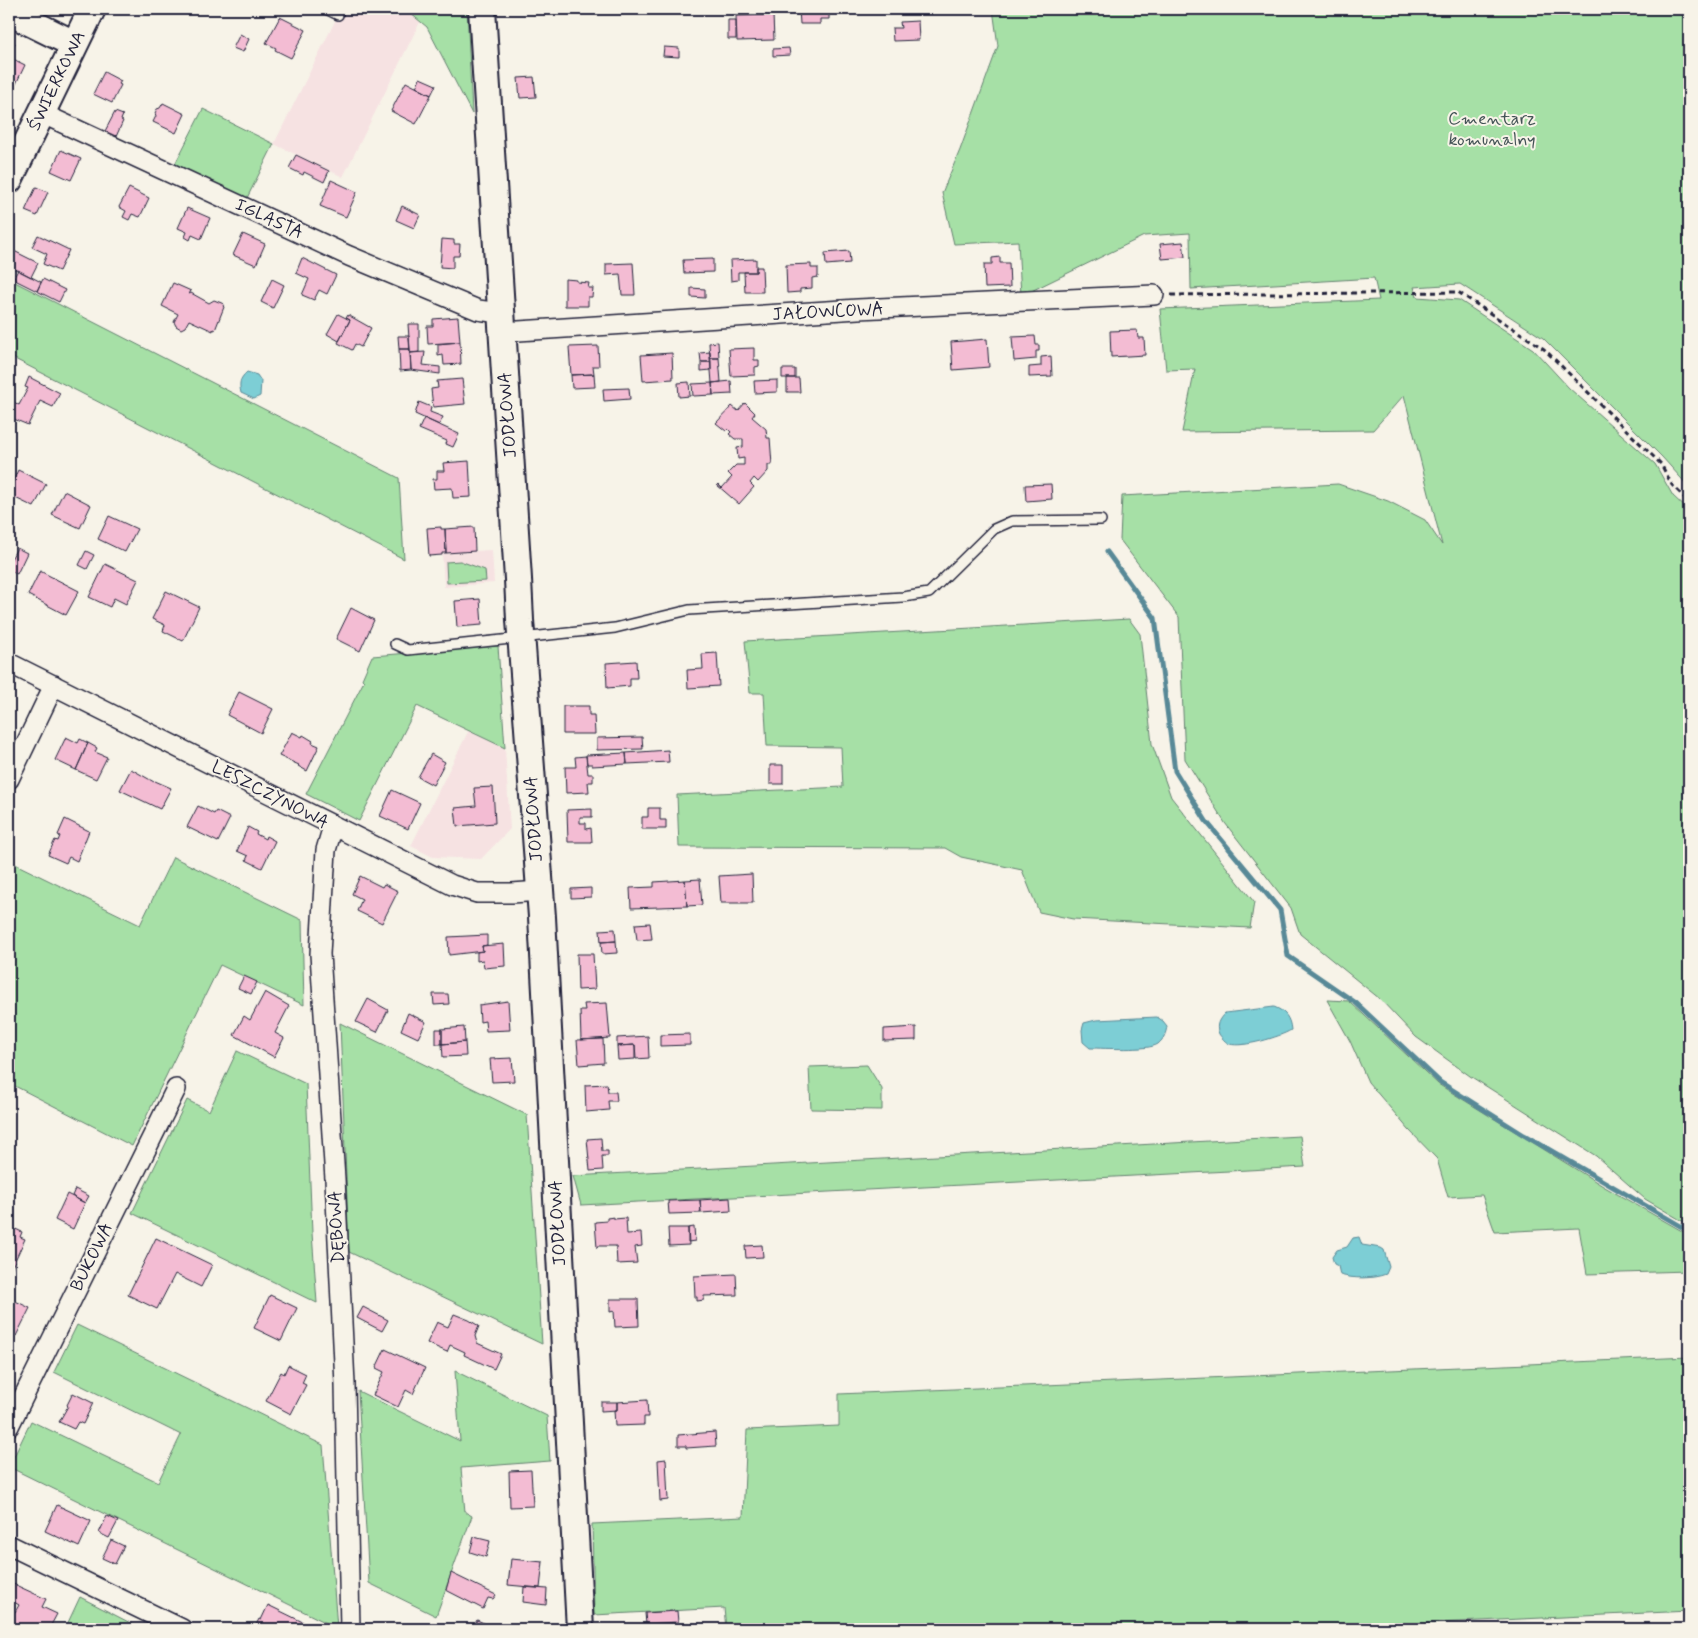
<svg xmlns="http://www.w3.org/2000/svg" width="1698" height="1638" font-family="Mynerve,sans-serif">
<rect width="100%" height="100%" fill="#f7f3e8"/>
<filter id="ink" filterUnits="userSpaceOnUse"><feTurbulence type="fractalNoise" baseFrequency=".02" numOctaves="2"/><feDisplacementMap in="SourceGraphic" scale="10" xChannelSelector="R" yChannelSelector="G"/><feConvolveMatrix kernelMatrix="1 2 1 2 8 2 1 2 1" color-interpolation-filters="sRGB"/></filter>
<g filter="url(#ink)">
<path fill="#f6e2e2" d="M341,9H405L420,22L343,177L274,144Z
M474,527L475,551L492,550L494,583L444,587L442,553Z
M469,730L505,748L510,829L481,859L433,857L411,846Z"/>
<path fill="#a6e0a6" stroke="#648170" d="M405,9H467L472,114L427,27Z
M993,9H1689V487L1662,457L1543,338L1460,284L1414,287L1417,297L1459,300L1533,349L1569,388L1655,464L1673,496L1689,511V1225L1645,1199L1596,1156L1470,1076L1416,1037L1380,999L1300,934L1291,908L1225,823L1185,759L1179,617L1120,540L1122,496L1338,484L1388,501L1425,520L1442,545L1404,395L1373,430L1182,432L1195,369L1166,370L1160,309L1379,300L1374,278L1191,289L1190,233L1144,236L1021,296L1018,241L954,244L942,193L960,150L998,46Z
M203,109L274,144L246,200L174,166Z
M9,279L399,478L404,559L9,356Z
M460,561L485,570L486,581L447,583L446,562Z
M1129,619L1140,634L1152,744L1171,797L1254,902L1250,928L1073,919L1039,912L1022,870L961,857L945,848L679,847L677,795L843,787L841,747L767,746L764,693H750L745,641Z
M498,646L505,748L417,706L359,821L306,794L364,681L362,679L372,656Z
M173,857L302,920L304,1005L220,965L132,1146L9,1083V861L140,925Z
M1327,1000L1349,1001L1438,1084L1603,1186L1689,1235V1271L1587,1274L1579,1228L1495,1232L1482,1195L1448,1197L1437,1159L1409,1130L1368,1082L1350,1041Z
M340,1023L527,1115L542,1344L349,1252Z
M237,1051L306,1084L312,1233L317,1303L132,1213L187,1100L209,1111Z
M867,1065L882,1089V1110L811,1109L809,1067Z
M1300,1136L1305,1167L581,1205L573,1176Z
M77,1325L323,1445L337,1628L9,1467L31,1421L158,1482L181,1435L54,1372Z
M1689,1357V1611L1311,1629H726L724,1608L594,1615L592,1524L743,1517L747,1430L839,1426V1394Z
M455,1371L547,1416L550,1461L461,1468L465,1512L472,1516L436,1616L369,1583L358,1391L460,1441Z
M80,1597L142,1629H65Z"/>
<path fill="#7dced5" stroke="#598997" d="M247,372L257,375L261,381L260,396L254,399L241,393C239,384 239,379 247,372Z
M1274,1007C1285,1011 1290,1018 1291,1030C1280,1037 1242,1048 1230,1044C1226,1043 1221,1037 1219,1034C1215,1025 1219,1019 1225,1013Z
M1157,1017L1163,1021L1167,1026C1166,1033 1164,1039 1158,1044C1148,1051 1104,1048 1090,1048L1083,1042L1082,1030L1084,1023L1096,1020Z
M1359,1237L1362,1245L1381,1248L1384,1250L1389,1267L1386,1274C1373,1279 1353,1279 1340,1275L1338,1266L1334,1264L1332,1257L1337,1250L1347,1247L1353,1238Z"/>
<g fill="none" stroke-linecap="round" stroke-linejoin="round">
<path stroke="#598997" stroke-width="5" d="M1107,552L1155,618L1175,771L1206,821L1280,910L1288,956L1356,1003L1440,1082L1524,1135L1689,1231"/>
</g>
<path fill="#f3bcd3" stroke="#22223b" d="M147,9H161L158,15Z
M799,9H829V19H820V24H800Z
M773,15L774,40L737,41L736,16Z
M280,17L306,30L291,58L275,50L276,48L266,43Z
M728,20H736V39H728Z
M918,21L919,40L893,41L892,28H901L900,22Z
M240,34L249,39L243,52L233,48Z
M9,40L15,43L9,56Z
M664,47L679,48V57L663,56Z
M789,48L790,55L773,56V49Z
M9,57L25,65L14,88L9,85Z
M104,72L121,81L119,84L121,85L112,103L93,94Z
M534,77L536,97L520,98L518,78Z
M420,78L436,85L431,95L416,87Z
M406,82L431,95L416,124L391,111Z
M163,103L185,114L176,133L153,122L156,116L155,113L157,109L160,108Z
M115,112L123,115L121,120L123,121L115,139L104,133Z
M61,150L81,159L71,180L51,171Z
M296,155L329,171L324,182L304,172L303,175L289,168Z
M331,180L357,192L346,217L320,206Z
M36,187L48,192L37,216L25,211Z
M129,188L149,198L140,217L132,214L129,220L123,217L126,211L119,207Z
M402,206L420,215L414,228L396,220Z
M187,208L210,218L201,239L192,235L190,240L185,237L187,232L178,228Z
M243,234L265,244L256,265L233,255Z
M38,235L69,250L59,271L43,264L47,254L32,247Z
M442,239L454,240V244H460L459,256H453V268L440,267Z
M1183,242L1185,257L1162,259L1160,244Z
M10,249L38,263L31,277L9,266Z
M849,251L850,263L826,265L825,253Z
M1000,257V263H1009L1010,287L985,288L984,264H992V258Z
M302,258L336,275L327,294L319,290L314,300L302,295L309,279L296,273Z
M713,259V272L684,273L683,260Z
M756,259V272H738V280L731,281L730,260Z
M633,263L635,295H622L620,274L606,275V264Z
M811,264V268H818V277L812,278V288L800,289V292L787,293L786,265Z
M756,267H762L763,292H745L744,272H756Z
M18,270L41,282L37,291L13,279Z
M43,279L65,290L59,302L37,291Z
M272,279L284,285L273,308L261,302Z
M565,279L577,280V282L589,283L588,288H593L592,297H588V306H565Z
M173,283L191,291L189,294L191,293L209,303L214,300L224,304L223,306L224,307L215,330L213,329V331L189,320L185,327L181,329L176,326L174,322L178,314L162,306Z
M691,288L705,289V298L691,297Z
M338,314L350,320L339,341L327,334Z
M348,315L371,328L361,347L355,344L352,350L338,343L350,320L346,318Z
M458,317L460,342L428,344L427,326H433V319Z
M408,324H419V352L410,353Z
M1137,330L1138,338H1144L1145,355L1111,357L1110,331Z
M398,336H409L410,349H399Z
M1035,336L1036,345H1039V351H1036V359L1014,361L1012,337Z
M987,339L989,367L953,370L951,342Z
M460,342L461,364L444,365L443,355L438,356V344Z
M718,342L719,358H710L709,343Z
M598,346L599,366H593L594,374L571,375L569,347Z
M754,348V360H759V366L755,367V375L731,376L729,349Z
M399,349H410L411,370L400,371Z
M425,352L423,365L440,367V374L411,370L410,353Z
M710,352L711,362H701L700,353Z
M672,353L673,379L643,381L641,355Z
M1051,356L1052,376L1029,377V367L1041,366V357Z
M710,358H719L721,382L712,383Z
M701,362H711V370L701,371Z
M782,369H795V378H782Z
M594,374L595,387L572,388L571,375Z
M29,377L60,393L53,407L40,401L28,425L9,417V399L19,405L28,388L25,387Z
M787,378H799L800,392H787Z
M462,379L465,404L433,407L431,389L438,388L437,381Z
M777,380V392L755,393L754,381Z
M731,381L732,394L713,395L712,383Z
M689,382L690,396L679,397L678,383Z
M712,383L713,395L693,396L692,384Z
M629,388L630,399L604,401L603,389Z
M419,402L431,407L430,412L443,417L439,425L415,414Z
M745,403L755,413L752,417L766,429L767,438H770L772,465H768V471L758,482L754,478L750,483L754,487L739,504L717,485L718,484L722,488L732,477L728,473L736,465H744V458L738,459L737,448L743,447V439H735L729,434L731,432L728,429L726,431L716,423L732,406L738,411Z
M424,418L459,434L453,447L446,444L447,441L419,429Z
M469,461L471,497L453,498L452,488L434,489L433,479H437V471H444L443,463Z
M18,470L46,484L34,507L9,495V490Z
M1051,484L1052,499L1026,501L1025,485Z
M64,491L91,505L80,528L52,515Z
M109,516L137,529L125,552L98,539Z
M441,527V529H445L446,553H442V555L429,556L427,528Z
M474,527L475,551L446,553L445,529Z
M17,548L27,553L17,574L9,570V560L10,561Z
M86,551L94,555L87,569L79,565Z
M105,564L138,580L126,604L114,598L110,607L89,597Z
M40,571L79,591L66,615L28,595Z
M166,591L199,607L183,641L163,631L165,625L152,619Z
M480,599L482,625L457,627L455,601Z
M351,608L374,620L360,651L336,639Z
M717,653L719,686L688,688L687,670L703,669L702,654Z
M636,661L637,678H630V686L607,688L606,663Z
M239,692L273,709L261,733L227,715Z
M563,706H589V715H594L595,734H563Z
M292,732L302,737L303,735L313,741L312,743L319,746L307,771L298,766L299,765L279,756Z
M66,737L78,743L80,739L88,743L76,770L55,760Z
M642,737L643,749L597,750V738Z
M88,743L97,748L95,752L107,757L96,779L76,770Z
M668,750L669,762L627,764L626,753Z
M626,753L627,764L592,766V764H587L586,755Z
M431,754L445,762L433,785L418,777Z
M586,756L588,774H593V782H588L589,792L566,793L565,767H576L575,757Z
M770,765H783V784H770Z
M131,769L154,782L155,781L171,788L160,809L120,790Z
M493,787L495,823L457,826L455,808L476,806L474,788Z
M392,790L420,803L408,829L380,816Z
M198,806L214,814L216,811L230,818L218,842L187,827Z
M648,808H660V820H666V829H642V817H648Z
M592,809V817H580V823H586V829L591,828L592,842H568L567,810Z
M65,819L89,831L77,861L69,857L66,863L48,855L55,840L58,841L60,836L58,835Z
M248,827L257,832L256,834L265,839L266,836L275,841L262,868L246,860L248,856L237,851Z
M752,874L753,903H721L719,876Z
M360,876L382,887L384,884L398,891L382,923L357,911L362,899L352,894Z
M700,879L702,905L687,906L685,880Z
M685,880L687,906L631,908L630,888L654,887V882Z
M591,888V897L571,898V889Z
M650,923L652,939L637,940L635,924Z
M615,929L616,941L601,942L600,930Z
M487,935V945L482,946L483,951L449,955L448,937Z
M616,941L617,953L602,954L601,942Z
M504,944L505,966L484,968L483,960L477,961V952L483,951L482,946Z
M577,954H593L595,989L578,990Z
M244,976L257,982L251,994L238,988Z
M265,992L289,1006L275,1033L284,1038L274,1057L234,1035L244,1016L250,1020Z
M433,994H448L449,1004L434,1005Z
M368,999L388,1010L377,1032L356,1022Z
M508,1001L510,1030L486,1031L485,1021L480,1022L479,1005Z
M607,1003L610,1038L581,1040L580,1010H585L584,1004Z
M408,1013L426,1022L418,1038L401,1030Z
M464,1027L465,1042L442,1044V1029Z
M916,1027V1040L884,1041V1029Z
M436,1029H442V1044H436Z
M690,1034V1045L660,1046V1035Z
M648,1036L649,1058L636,1059L635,1045L617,1046V1038Z
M603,1039L604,1063L579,1065L577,1040Z
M465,1042L466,1056L443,1057L442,1044Z
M635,1045V1059L618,1060L617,1046Z
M512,1058L514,1081L492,1082L490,1059Z
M607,1084L608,1092H616L617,1101H608L609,1110L586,1112L585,1085Z
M601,1138L602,1151H608V1156H602L603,1170L590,1171L587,1139Z
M9,1160L14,1163L9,1171Z
M75,1189L89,1196L85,1203L72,1196Z
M67,1194L85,1203L73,1229L55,1220Z
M730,1198L731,1211L701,1213L700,1200Z
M700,1200L701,1213L669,1214L668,1201Z
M614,1217V1219L626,1218L627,1234L641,1233L642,1246L635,1247L637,1263L617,1264L616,1246H598L597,1248L595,1222L607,1221V1218Z
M9,1226L22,1232L20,1237L25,1239L10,1271Z
M694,1227L695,1241L688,1242V1228Z
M668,1228H688L689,1245L669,1246Z
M156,1238L212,1265L201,1287L175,1274L157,1309L128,1295Z
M762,1245L763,1257L746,1258L745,1246Z
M736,1274L737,1295L704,1296V1300L697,1301V1297H695L694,1276Z
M270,1295L297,1308L281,1341L254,1328Z
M9,1298L30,1308L16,1336L9,1333Z
M610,1299H638L639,1326L615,1327L614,1311L610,1312Z
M363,1307L388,1320L382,1331L357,1318Z
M454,1314L469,1320L479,1326L475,1336L477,1343L501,1354L494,1369L464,1355L465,1352L450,1345L447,1352L427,1343L437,1322L448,1327Z
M385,1349L425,1368L413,1394L406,1390L398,1407L373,1395L384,1372L376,1368Z
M288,1365L306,1374L302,1383L306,1385L291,1414L266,1401L281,1372L284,1374Z
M73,1393L93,1403L83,1424L78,1422L74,1429L59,1422L68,1406L67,1405Z
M647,1400L648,1417H644V1425L615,1426L614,1410H617V1402Z
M601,1402H617V1410L601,1411Z
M715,1432L716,1446L686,1448V1446H678V1435Z
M666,1459L668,1500L660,1501L658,1460Z
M531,1470L533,1506L510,1507L509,1471Z
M57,1505L91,1521L79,1547L45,1531Z
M107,1516L118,1521L109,1538L99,1533Z
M474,1537L490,1541L486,1557L470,1552Z
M111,1540L124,1546L115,1564L102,1558Z
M511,1559L543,1562L540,1588L508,1585Z
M451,1573L496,1595L493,1599L488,1598L483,1609L446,1590Z
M9,1582L46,1599L42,1607L57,1614L49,1629H9V1610L15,1612L19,1605L9,1599Z
M524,1587L547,1589L546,1605L523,1602Z
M268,1605L315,1628L259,1629L255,1627L259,1619L261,1620Z
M677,1611L678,1622L646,1624L645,1613Z
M477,1620L488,1625L486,1629H472Z
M630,1626V1629H608V1628Z"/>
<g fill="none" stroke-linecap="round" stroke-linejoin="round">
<defs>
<path id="lane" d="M326,9L338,15
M395,644L408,650L615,628L689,610L903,597L929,593L994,529L1012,521L1101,520"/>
<path id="street" d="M41,113L349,256L478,310L500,313
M503,332L858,309L1154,295
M9,663L452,885L477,893H512L540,891
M9,779L54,685
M333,826L326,850L320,954L335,1179L345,1384L350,1629
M9,1426L176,1089
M9,1545L182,1629"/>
<path id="secondary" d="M482,9L518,579L520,620L542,917L580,1629
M9,12L74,44
M9,180L92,9"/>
</defs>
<use href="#lane" stroke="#22223b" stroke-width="12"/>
<use href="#street" stroke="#22223b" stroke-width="22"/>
<use href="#secondary" stroke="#22223b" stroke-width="30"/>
<path stroke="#22223b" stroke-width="3" stroke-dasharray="5 4" stroke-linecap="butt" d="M1171,295L1458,292L1544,349L1661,464L1672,485L1689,502"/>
<use href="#lane" stroke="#f7f3e8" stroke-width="9"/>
<use href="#street" stroke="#f7f3e8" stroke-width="19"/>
<use href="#secondary" stroke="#f7f3e8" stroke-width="26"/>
</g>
</g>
<g text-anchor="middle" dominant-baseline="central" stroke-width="4" stroke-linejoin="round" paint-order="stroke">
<g font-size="18" fill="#22223b" stroke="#f7f3e8">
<text transform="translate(57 81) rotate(-64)">ŚWIERKOWA</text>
<text transform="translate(269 219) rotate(25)">IGLASTA</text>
<text transform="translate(828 312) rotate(-3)">JAŁOWCOWA</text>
<text transform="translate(508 415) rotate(-94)">JODŁOWA</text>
<text transform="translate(270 795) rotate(27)">LESZCZYNOWA</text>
<text transform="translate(534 819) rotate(-94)">JODŁOWA</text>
<text transform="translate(558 1223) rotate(-93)">JODŁOWA</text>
<text transform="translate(337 1227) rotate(-93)">DĘBOWA</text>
<text transform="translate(92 1257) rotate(-64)">BUKOWA</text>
</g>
<g font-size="18" fill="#435256" stroke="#f7f3e8">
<text x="1492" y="119">Cmentarz<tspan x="1492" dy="21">komunalny</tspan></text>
</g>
</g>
<rect width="1698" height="1638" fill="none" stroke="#f7f3e8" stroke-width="30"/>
<rect x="15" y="15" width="1668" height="1608" fill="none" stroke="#22223b" stroke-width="2" filter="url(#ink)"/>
</svg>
